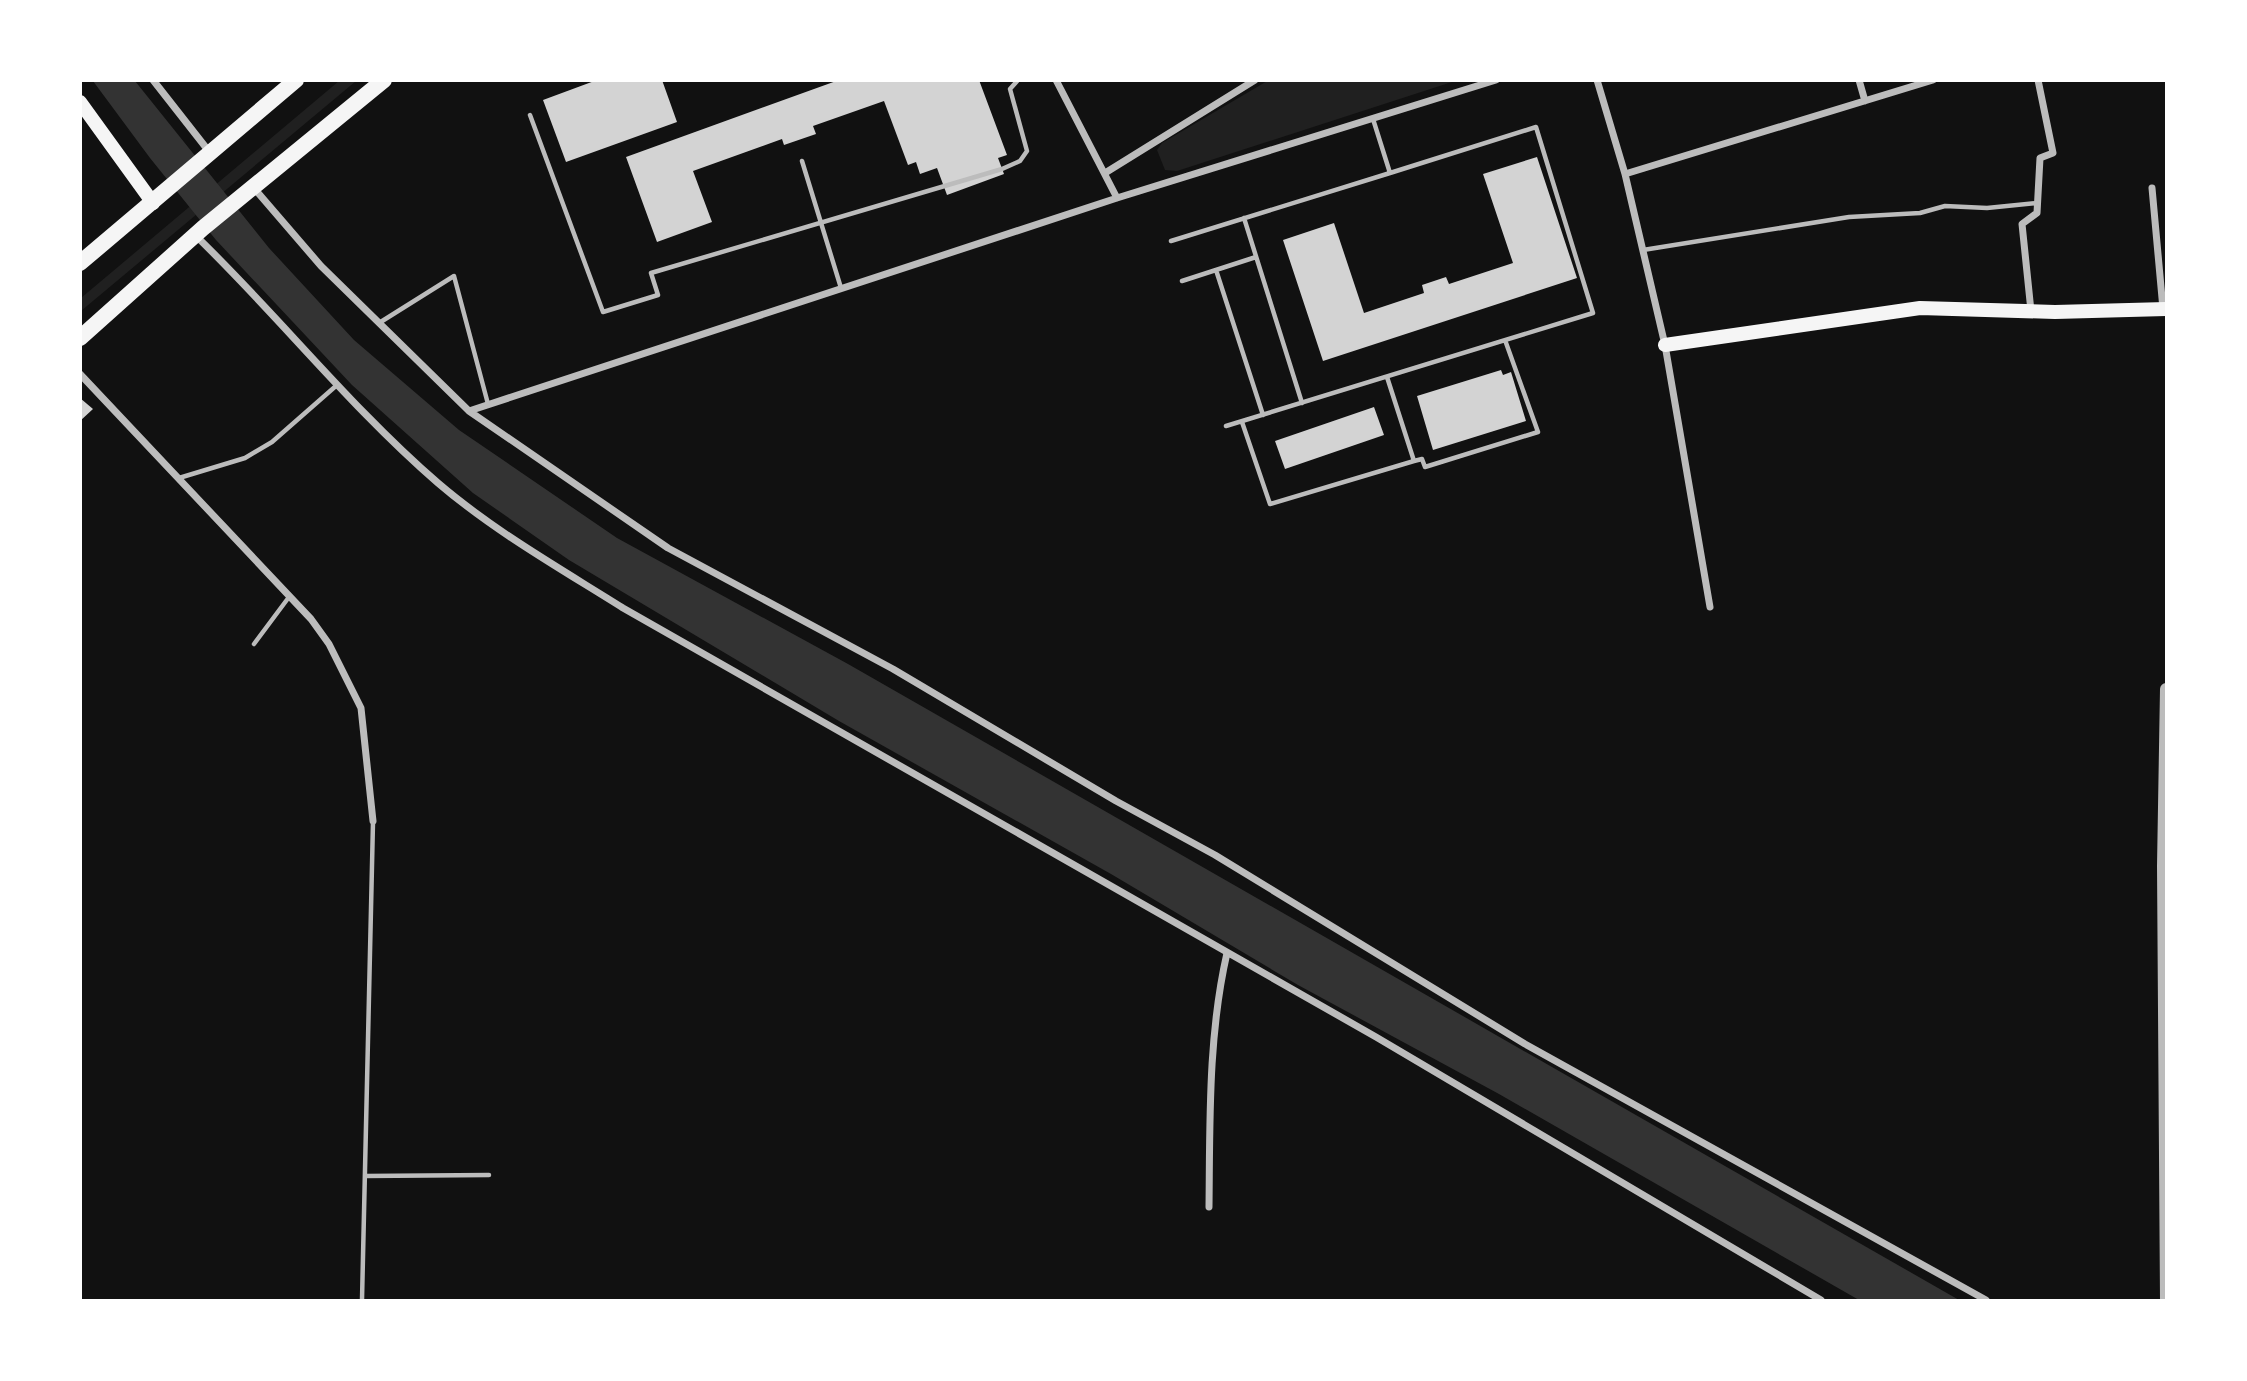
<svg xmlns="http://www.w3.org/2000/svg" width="2247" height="1381" font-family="Mulish,sans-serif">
<rect width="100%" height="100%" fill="#111"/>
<path fill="#202020" d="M1269,80H1455V81L1177,171L1165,170L1157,150L1162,143Z
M339,81H356L81,311V298Z"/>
<path fill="#333" d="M93,81H135L269,248L354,340L459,430L617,538L848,664L1959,1300H1859L1499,1094L1298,985L1111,874L839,721L569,560L473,493L352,385L216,240L150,158Z"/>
<path fill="#d3d3d3" d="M597,80H662L677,122L566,162L543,100Z
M839,80H979L1007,155L998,158L1004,174L947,195L937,168L920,174L916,162L908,165L884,101L813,126L816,134L784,145L782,139L693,171L712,222L657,242L626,157Z
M1537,157L1577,278L1323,361L1283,240L1334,223L1364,313L1424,293L1422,285L1446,277L1449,284L1513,263L1483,174Z
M1501,370L1503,375L1511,372L1526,421L1433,450L1417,396Z
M80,398L93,409L80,421Z
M1374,407L1384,435L1285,469L1275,441Z"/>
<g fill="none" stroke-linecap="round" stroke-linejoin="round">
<path stroke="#bcbcbc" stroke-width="4.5" d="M530,115L603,312L658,295L651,273L1002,169L1020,161L1027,151L1010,89L1018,80
M802,161L841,288
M1244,218L1302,403
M1171,241L1390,173L1373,119
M1643,250L1849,217L1920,213L1945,206L1987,208L2037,203
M1216,270L1263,415
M1182,281L1256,257
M379,323L454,276L488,404
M1242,422L1270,504L1414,461L1387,377
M1226,426L1593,313L1536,127L1390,173
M1414,461L1422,459L1425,467L1538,432L1505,340
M179,478L245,458L272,442L337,385
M254,644L289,597
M365,1176L489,1175
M362,1300L373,822"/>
<path stroke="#bcbcbc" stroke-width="7" d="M153,80L211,154
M1056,80L1117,198
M1597,80L1625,174L1665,345L1710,607
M1859,80L1865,101
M1105,173L1255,80
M1625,174L1933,80
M253,187L321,266L469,411L1117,198L1496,80
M2152,188L2163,309
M195,235C278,315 350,407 438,483C494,531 561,569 623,608L1376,1037L1821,1300
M2031,311L2022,224L2037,213L2040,158L2053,153L2038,80
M80,374L311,619L329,644L361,708L373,821
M469,411L668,548L893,669L1116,801L1215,855L1525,1044L1986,1300
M1209,1207C1210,1122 1208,1036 1227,953"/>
<path stroke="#bcbcbc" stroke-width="12" d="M2166,1300L2163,866L2166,689"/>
<path stroke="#f5f5f5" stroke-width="14" d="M80,102L153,203
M1665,345L1920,308L2055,312L2166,309"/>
<path stroke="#f5f5f5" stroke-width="16" d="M80,263L296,80
M80,338L203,228L384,80"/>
</g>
<rect width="2247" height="1381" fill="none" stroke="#ffffff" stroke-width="164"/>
</svg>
